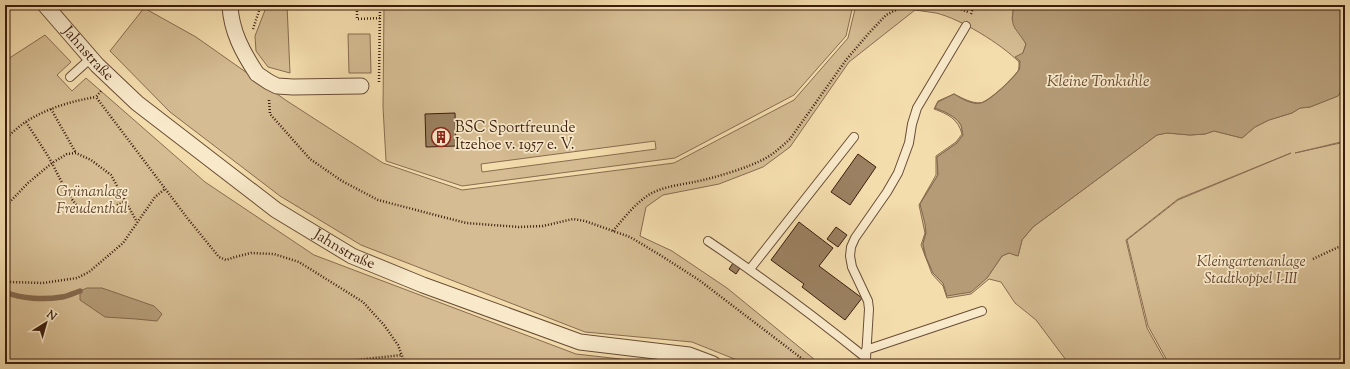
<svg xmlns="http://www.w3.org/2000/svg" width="1350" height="369" font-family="'Sorts Mill Goudy',serif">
<rect width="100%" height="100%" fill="#f4ddad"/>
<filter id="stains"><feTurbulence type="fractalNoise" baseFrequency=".005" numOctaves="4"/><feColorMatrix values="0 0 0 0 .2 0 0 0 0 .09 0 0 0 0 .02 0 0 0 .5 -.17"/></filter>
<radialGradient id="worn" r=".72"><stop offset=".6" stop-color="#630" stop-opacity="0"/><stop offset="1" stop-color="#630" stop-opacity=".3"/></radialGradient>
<path fill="#d5bc92" stroke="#886c50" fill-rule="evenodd" d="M267,5H287L290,73L268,67L256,51L255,36Z
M384,5H853L846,36L794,95L675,158L462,186L386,161L383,107ZM655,141L656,149L482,172L481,164Z
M856,5H1014L1012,19L1026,44L1020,61V69C1013,77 990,102 981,103C972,105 962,99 954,94L935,108C944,111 956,116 961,125C962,127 962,132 963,135L957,143L937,157L938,175L920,204C923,213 927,223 926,232C926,236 923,240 923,244C923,259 934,273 943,283L987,278L1002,256L1009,253L1018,256L1022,240L1033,227L1157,135L1167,133L1190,135L1205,134L1214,131L1242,138L1255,127L1269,120L1292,113L1300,108L1310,107L1338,96L1345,85V141L1295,153L1345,142V364H1169L1148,326L1127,240L1178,200L1291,153L1178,199L1126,240L1147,328L1167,364H1069L1036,320L1015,303L1001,282L989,279L971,294L947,298L943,286L932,274L921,245L925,233L919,205L936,175V156L956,142L962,134C958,119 948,114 934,109L938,101L954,94C962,98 971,103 980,103C988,102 1014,78 1018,71C1019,68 1019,65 1019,62C1001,44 961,19 936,13C929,12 922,11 915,10L849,62L790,147L763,167L719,184L663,195L646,207L640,236L672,251L727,288L820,364H747L692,342L585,332L361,245L280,196L170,112L110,51L144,8L196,37L287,101L383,163L462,190L674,163L794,100L848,38Z
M348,34H370L371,73H349Z
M45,35L71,62L57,75L72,91L86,78L205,182L314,255L576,354L665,364H5V64L11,57Z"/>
<path fill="#b59c77" stroke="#84694d" d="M1014,5H1345V85L1338,96L1310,107L1300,108L1292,113L1269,120L1255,127L1242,138L1214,131L1205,134L1190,135L1167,133L1157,135L1033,227L1022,240L1018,256L1009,253L1002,256L987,278L971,292L947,296L943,283L933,273L926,257L923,244L926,233L925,224L920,204L938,175L937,157L957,143L963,135C962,132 962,127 961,125C956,116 943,111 935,108L938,102L954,94C962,99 972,105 981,103C989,102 1015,77 1019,70C1020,68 1020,64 1020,61L1015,57L1023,53L1026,44C1014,25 1010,29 1014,5Z
M87,288H102L154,306L162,314L157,321L136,319L105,317L80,300V291Z"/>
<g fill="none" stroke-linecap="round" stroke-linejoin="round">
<path stroke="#84694d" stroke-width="5.5" d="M5,292C22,299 44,300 62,297C68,296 74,293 80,291
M5,299L7,309V318L5,320"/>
</g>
<path fill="#9b8161" stroke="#3b1d0e" d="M455,113L456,146L426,147L425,114Z
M858,154L876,167L850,205L831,192Z
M799,222L833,248L819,266L862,298L845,320L802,287L804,284L771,260Z
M836,227L847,235L838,247L827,239Z
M733,263L740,268L736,274L729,269Z"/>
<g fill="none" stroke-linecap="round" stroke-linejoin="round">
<defs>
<path id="lane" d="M70,77L91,58
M708,241C763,278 815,317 866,358
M750,269L854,137
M866,350L982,311
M867,364L866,358L869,309L868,301L852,267L850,256L851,247L855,238L887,192L898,173L909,143L912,124L917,108L966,26"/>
<g id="street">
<path id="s1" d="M45,5L97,65L137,103L276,210L352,256L423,285L580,342L689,355L713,364"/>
<path d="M230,5C231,31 243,53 257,74L269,82L277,86L293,87L361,86"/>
</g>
</defs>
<use href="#lane" stroke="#694d36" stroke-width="10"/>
<use href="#street" stroke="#694d36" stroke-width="17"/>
<path stroke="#3b1d0e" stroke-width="2.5" stroke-dasharray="1 2" stroke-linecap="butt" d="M317,5V8
M357,5V19L380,18
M950,5L968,12
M971,14L974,5
M253,29L261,5
M379,82L380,5
M101,91L96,97L188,219L219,257L226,260L235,257L251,253L274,254L299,262L363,302L384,325L398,345L405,364
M269,100L270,114L310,159L342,181L378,200L466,223L519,227L543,226L573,219L585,221L630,237L660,255L699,280L809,364
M51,109L76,153
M26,122C35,136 44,149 52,163C58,175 73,207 84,211C95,215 116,206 126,201
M5,139C12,133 19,126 27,121C48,108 72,101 96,97
M5,207L28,183L52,163L67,154L76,153L91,160L111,175L137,222
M613,231C623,219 634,205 647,196C660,187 679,185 694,182C714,178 748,168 766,158C775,153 782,146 790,139L846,60L869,33L886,15L906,5
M1313,259L1345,244
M5,279L10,282L43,283L77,278L89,272L123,243L155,197L165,189
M319,364L402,355"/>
<use href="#lane" stroke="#f8e9ca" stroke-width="8"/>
<use href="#street" stroke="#f8e9ca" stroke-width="15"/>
</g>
<defs>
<symbol id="building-ring" viewBox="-11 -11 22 22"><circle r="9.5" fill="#f8e9ca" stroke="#8f2418" stroke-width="1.5"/><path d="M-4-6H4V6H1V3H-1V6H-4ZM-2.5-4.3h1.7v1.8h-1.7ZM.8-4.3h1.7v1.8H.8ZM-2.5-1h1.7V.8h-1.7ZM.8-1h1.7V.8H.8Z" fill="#8f2418"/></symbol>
</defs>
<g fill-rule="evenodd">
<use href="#building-ring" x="430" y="126" width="22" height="22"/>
</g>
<g text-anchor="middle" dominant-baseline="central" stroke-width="3.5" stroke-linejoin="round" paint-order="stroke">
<g font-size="15" fill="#3b1d0e" stroke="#f8e9ca">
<text stroke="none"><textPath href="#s1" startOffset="65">Jahnstraße</textPath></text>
<text stroke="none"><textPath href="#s1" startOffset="389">Jahnstraße</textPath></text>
</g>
<g font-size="15" fill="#3b1d0e" stroke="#f8e9ca" text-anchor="start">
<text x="455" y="128">BSC Sportfreunde<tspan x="455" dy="17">Itzehoe v. 1957 e. V.</tspan></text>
</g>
<g font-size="15" font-style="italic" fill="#62452f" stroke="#f8e9ca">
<text x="92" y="192">Grünanlage<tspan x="92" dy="17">Freudenthal</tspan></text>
<text x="1251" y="262">Kleingartenanlage<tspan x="1251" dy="17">Stadtkoppel I-III</tspan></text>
</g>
<g font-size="16" font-style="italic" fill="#664933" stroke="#f8e9ca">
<text x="1098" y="82">Kleine Tonkuhle</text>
</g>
</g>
<rect width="1350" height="369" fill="none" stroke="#f4ddad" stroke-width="20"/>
<rect x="6" y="6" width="1338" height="357" fill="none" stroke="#3b1d0e" stroke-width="2"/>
<rect x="10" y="10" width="1330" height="349" fill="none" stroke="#3b1d0e"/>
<g transform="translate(46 323) rotate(37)" stroke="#f8e9ca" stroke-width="3" paint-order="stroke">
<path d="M0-3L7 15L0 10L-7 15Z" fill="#3b1d0e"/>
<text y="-6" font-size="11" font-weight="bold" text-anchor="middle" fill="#3b1d0e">N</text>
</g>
<rect width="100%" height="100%" filter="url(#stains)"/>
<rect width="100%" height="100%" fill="url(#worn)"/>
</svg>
